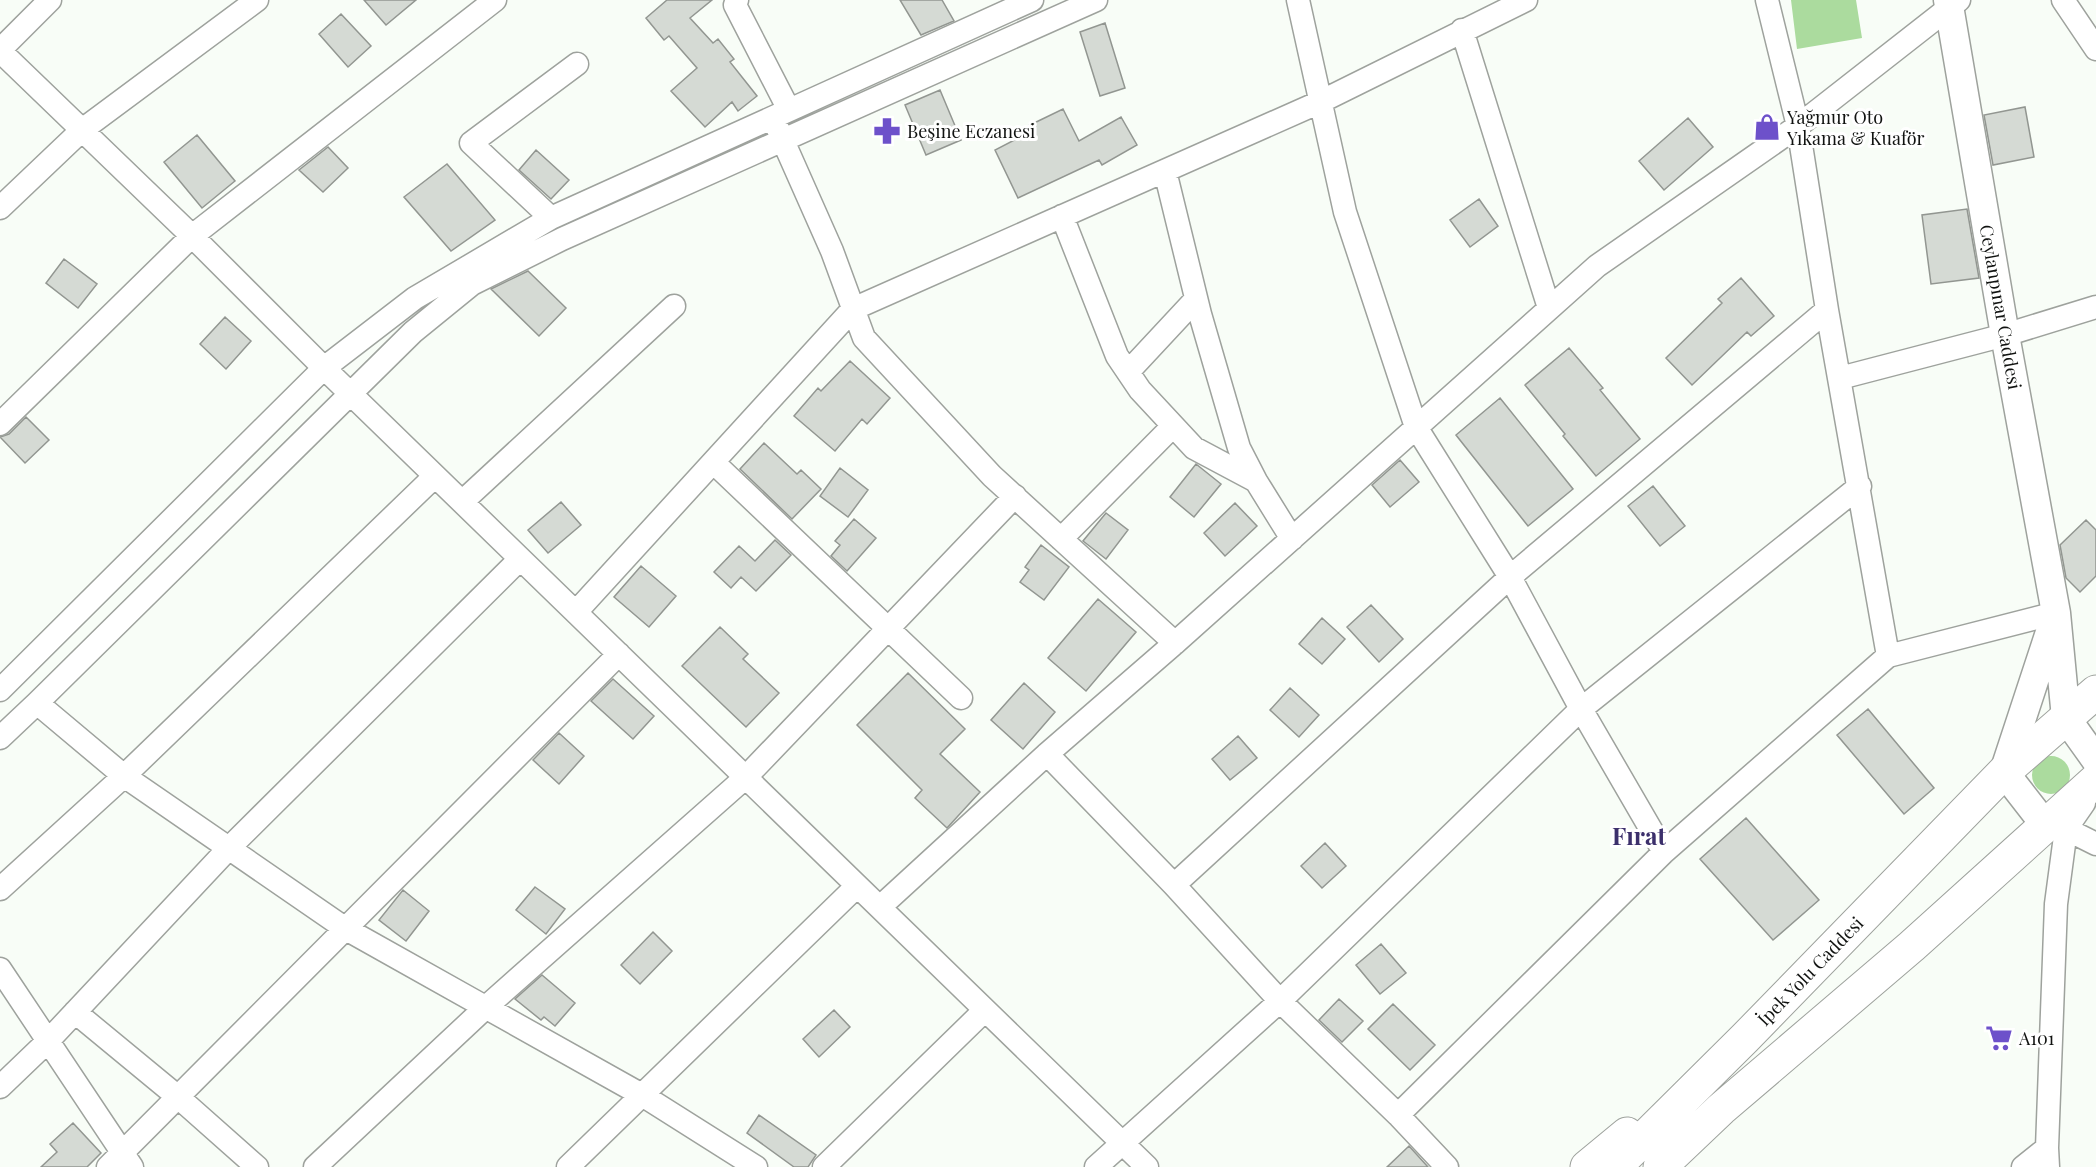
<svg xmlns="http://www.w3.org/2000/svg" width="2096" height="1167" font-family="'Playfair Display',serif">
<rect width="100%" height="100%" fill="#f8fdf7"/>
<path fill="#abdb9e" d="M1791,0H1856L1862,38L1797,49Z
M2032 775a19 19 0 1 1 38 0a19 19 0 1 1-38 0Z"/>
<path fill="#d5dad4" stroke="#929691" stroke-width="1.5" d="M364,0H416L386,25Z
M667,0H712L690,18L713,43L718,39L734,59L730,62L757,96L738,111L732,102L705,127L671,91L697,68L669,36L664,40L646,18Z
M900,0H942L954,21L921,35Z
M341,14L371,46L348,67L319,34Z
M1105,23L1125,88L1100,96L1080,32Z
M940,90L961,140L926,155L905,105Z
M2025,107L2034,157L1993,165L1984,115Z
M1063,109L1079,141L1121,117L1137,145L1102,165L1099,160L1018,198L995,150L1030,132L1028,126Z
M1688,118L1713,147L1664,190L1639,161Z
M197,135L235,181L202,208L164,162Z
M328,147L348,168L323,192L299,170Z
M536,150L569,180L551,199L519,170Z
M447,164L495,220L451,251L404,197Z
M1479,199L1498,226L1470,247L1450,220Z
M1967,209L1979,278L1931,284L1922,215Z
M64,259L97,284L78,308L46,283Z
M528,271L566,308L539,336L491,289Z
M1741,278L1774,316L1751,336L1747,332L1692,385L1666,358L1722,303L1718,299Z
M225,317L251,341L226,369L200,344Z
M1569,348L1603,388L1600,390L1640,439L1596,476L1563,436L1565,434L1525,385Z
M850,361L890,398L867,424L862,419L835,451L794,416L818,388L821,391Z
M1500,398L1573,489L1528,526L1456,435Z
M26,417L49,440L25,463L0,437L9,434Z
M764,443L797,474L801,470L821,489L792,519L740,469Z
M1400,460L1419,482L1390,507L1372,485Z
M1196,464L1221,484L1194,517L1170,497Z
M840,468L868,490L848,517L820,496Z
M1653,486L1685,526L1660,546L1628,506Z
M561,502L581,525L548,553L528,530Z
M1235,503L1257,526L1225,556L1204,533Z
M1106,513L1128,530L1106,559L1083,541Z
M854,519L876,538L847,571L831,556L840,545L835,541Z
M2086,520L2096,530V576L2080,592L2066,578L2060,545Z
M775,540L791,555L756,591L741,577L731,588L714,572L739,546L755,561Z
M1041,545L1069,567L1044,600L1020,582L1029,570L1025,567Z
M641,566L676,596L649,627L614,597Z
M1098,599L1136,632L1086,691L1048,658Z
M1371,605L1403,639L1379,662L1347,627Z
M1322,618L1345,639L1322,664L1299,644Z
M720,627L748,654L743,659L779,693L746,727L682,666Z
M908,673L965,729L940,754L980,792L947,828L915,798L922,790L857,725Z
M613,679L654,716L633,739L591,701Z
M1024,683L1055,712L1023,749L991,720Z
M1290,688L1319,715L1299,737L1270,710Z
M1868,709L1934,788L1904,814L1837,735Z
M559,733L584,756L559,784L533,760Z
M1238,736L1257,758L1230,780L1212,759Z
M1746,818L1819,900L1773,940L1700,859Z
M1325,843L1346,866L1322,888L1301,866Z
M535,887L565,909L546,934L516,910Z
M403,890L429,911L406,941L379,920Z
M653,932L672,951L640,984L621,965Z
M1381,944L1406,973L1380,994L1356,965Z
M542,975L575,1003L555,1026L544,1017L541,1020L515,999Z
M1339,999L1363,1021L1342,1042L1319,1020Z
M1393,1004L1435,1045L1410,1070L1368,1029Z
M834,1010L850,1027L819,1057L803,1039Z
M759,1115L816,1155L808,1167H794L747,1133Z
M73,1123L101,1153L87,1167H41L57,1152L50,1144Z
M1409,1146L1428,1167H1387Z"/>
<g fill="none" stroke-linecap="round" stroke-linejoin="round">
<defs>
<path id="minor" d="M737,0L735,5L789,110
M1298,0L1345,212L1416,427L1510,577L1581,709L1664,852
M1767,0L1798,126L1827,310L1888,656
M2063,0L2096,49
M1462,30L1549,308
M0,50L50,0
M0,51L192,236L324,368L1147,1167
M777,127L832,251L864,338L992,476L1175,643
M1165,171L1200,314L1239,448L1256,481L1292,539
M0,208L82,130L257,0
M1062,216L1117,356L1140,390L1194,448L1256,481
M551,218L471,143L577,64
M1128,372L1196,299
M1840,378L2005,335L2096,307
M0,424L192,236L495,0
M713,462L961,698
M462,502L674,306
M1061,539L1173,426
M576,612L853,309L1320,102L1526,0
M0,690L324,368L415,298L551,218L1032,0
M37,703L124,776L346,929L642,1095L756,1167
M0,738L37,703L413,332L472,284L562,239L1096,0
M1047,754L1174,885L1280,1001L1398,1115L1447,1167
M2066,829L2096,844
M1174,885L1510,577L1827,310
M0,889L124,776L435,476
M880,907L1047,754L1175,643L1597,266L1798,126L1959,0
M0,969L132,1167
M75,1012L178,1097L257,1167
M0,1087L48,1041L229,848L520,559
M1398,1115L1664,852L1888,656L2056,613
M108,1167L619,654
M315,1167L486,1007L746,777L1015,496
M568,1167L857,886
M824,1167L985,1010
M1096,1167L1280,1001L1581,709L1860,486
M2023,1167L2047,1148
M2048,1167L2047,1148L2056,904L2066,829L2084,803"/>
<path id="major" d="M1948,0L2005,335L2056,613L2066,718L2096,760
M2046,826L2004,772L2054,620"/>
<path id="highway" d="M1587,1167L1627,1134
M1615,1167L1745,1038L2004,772L2096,692
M1660,1167L1721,1109L1912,946L2096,780"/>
</defs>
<use href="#minor" stroke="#9ea29d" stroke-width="25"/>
<use href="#major" stroke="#9ea29d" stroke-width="31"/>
<use href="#highway" stroke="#9ea29d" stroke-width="35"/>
<use href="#minor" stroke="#fff" stroke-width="22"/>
<use href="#major" stroke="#fff" stroke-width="28"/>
<use href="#highway" stroke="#fff" stroke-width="33"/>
</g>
<defs>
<symbol id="shop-bare" viewBox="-9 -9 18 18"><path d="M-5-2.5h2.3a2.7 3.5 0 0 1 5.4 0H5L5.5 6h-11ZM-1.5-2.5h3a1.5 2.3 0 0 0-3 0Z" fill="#6d51ca" stroke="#fff" stroke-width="2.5" paint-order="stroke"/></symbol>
<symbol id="pharmacy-bare" viewBox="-9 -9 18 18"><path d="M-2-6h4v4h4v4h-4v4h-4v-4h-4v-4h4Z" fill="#6d51ca" stroke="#fff" stroke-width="2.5" paint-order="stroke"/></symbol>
<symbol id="supermarket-bare" viewBox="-9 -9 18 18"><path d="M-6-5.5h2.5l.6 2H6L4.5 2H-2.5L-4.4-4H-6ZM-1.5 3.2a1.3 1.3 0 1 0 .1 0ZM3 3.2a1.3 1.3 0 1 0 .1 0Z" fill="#6d51ca" stroke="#fff" stroke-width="2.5" paint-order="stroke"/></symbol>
</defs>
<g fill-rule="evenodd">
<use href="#shop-bare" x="1748" y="108" width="38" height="38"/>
<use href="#pharmacy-bare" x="868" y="112" width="38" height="38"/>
<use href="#supermarket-bare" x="1980" y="1019" width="38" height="38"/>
</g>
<g text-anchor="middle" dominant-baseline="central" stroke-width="6" stroke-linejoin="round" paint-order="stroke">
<g font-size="18" fill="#111311" stroke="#fff" text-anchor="start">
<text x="1787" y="117">Yağmur Oto<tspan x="1787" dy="21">Yıkama &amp; Kuaför</tspan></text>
<text x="907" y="131">Beşine Eczanesi</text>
<text x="2019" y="1038">A101</text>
</g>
<g font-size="18" fill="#111311" stroke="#fff">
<text transform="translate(2001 307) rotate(80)">Ceylanpınar Caddesi</text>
<text transform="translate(1810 971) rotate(-46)">İpek Yolu Caddesi</text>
</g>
<g font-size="24" font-weight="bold" fill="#3b2f6b" stroke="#fff">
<text x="1639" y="835">Fırat</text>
</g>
</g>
</svg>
